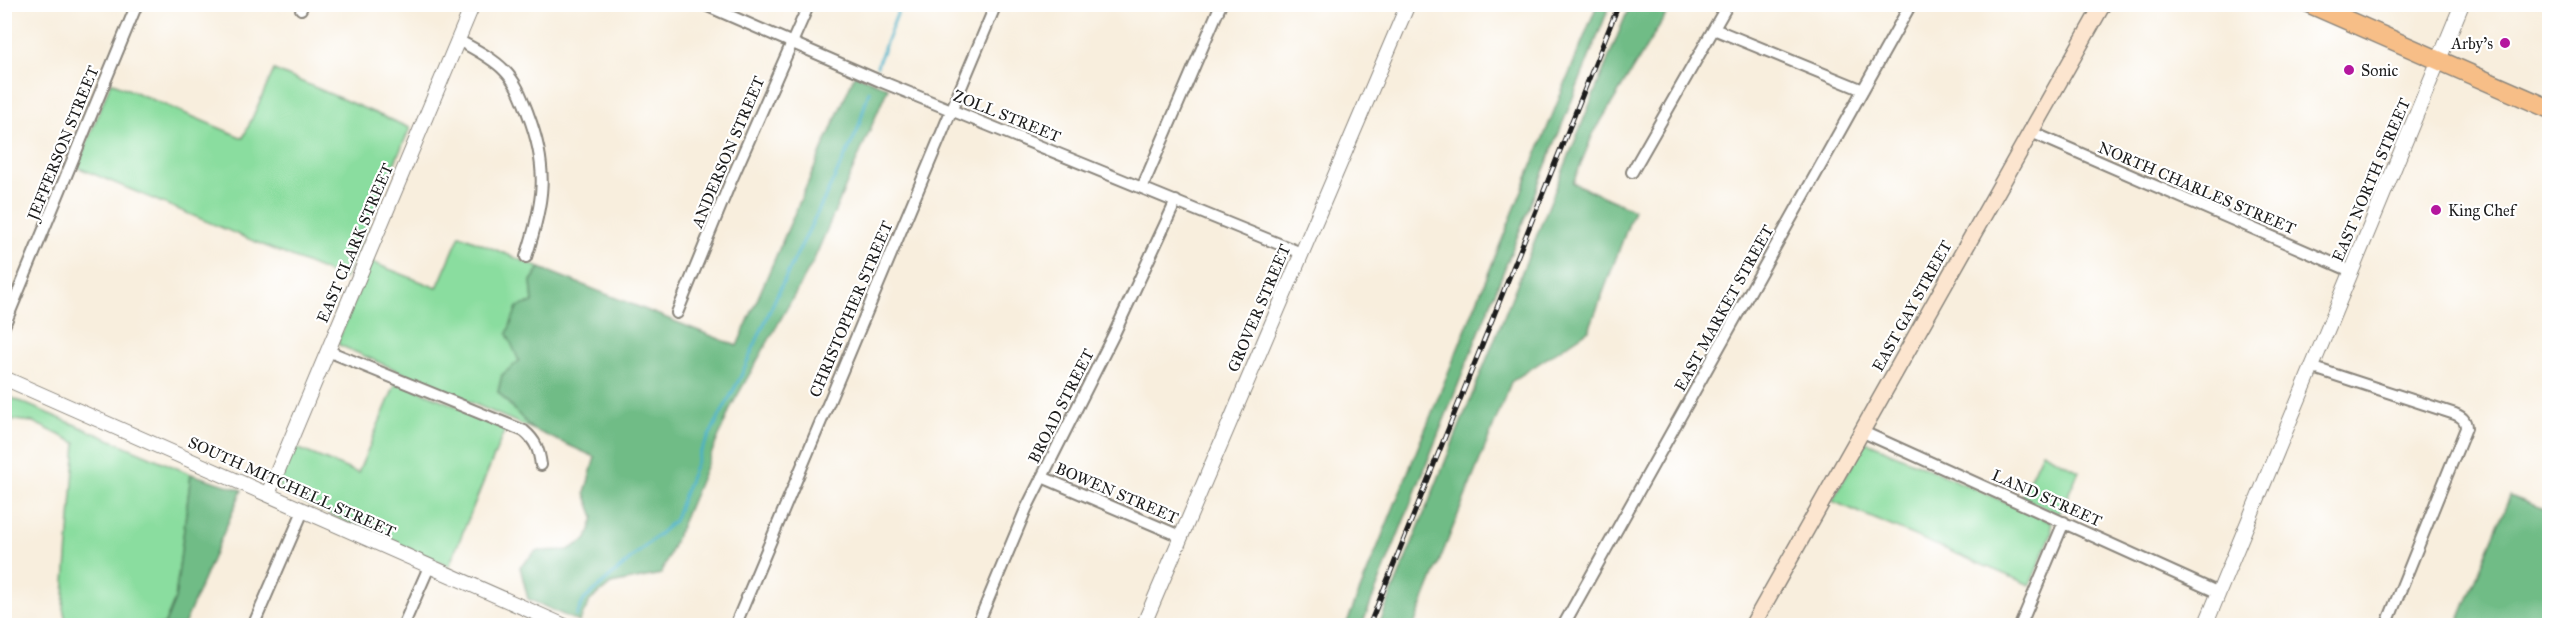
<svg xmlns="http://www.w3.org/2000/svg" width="2554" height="630" font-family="'IM FELL Great Primer',serif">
<rect width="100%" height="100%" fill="#fff"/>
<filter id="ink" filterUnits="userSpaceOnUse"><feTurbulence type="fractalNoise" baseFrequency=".0167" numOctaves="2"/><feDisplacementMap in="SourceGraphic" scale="12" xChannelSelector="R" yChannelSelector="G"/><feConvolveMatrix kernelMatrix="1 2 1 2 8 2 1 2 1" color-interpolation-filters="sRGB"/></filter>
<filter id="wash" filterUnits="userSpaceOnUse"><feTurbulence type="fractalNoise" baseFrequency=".008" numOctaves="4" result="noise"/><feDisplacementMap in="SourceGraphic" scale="24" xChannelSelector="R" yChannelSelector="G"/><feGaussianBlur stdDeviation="1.35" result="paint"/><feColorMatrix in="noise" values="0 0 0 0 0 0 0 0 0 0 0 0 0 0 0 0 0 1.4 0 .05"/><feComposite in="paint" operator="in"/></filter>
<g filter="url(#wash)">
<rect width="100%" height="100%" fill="#f8eedd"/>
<path fill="#8add9f" stroke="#537c5e" stroke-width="1.5" d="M274,70L410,128L344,279L77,167L111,82L243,138Z
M460,235L540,268L531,281L533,302L520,361L502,375L498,392L532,429L339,345L338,341L371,262L437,288Z
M399,382L506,427L449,566L288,496L279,486L292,446L358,473L395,385Z
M5,395L191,474L175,599L164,625H67L63,608L76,443L33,422L5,419Z
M1867,442L2051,522L2052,533L2030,585L1832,501L1863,445Z
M2042,452L2079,471L2059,514L2021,497Z"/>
<path fill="#6fbc86" stroke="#466c51" stroke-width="1.5" d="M1597,5H1610L1362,625H1346Z
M1630,5H1672L1593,134L1573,183L1634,210L1589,330L1511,382L1414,625H1379Z
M855,74L888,88L813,262L731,407L661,574L611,584L590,601L579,622L528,599L520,567L536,551L568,550L587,539L594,517L585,493L595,457L532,429L498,392L502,375L519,361L507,334L517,307L533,302L531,281L540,268L737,346Z
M191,474L242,490L184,625L164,626L175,599Z
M2510,496L2549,511V625H2457Z"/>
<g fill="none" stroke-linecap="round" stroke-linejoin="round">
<path stroke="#48b1c7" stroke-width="3" d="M975,4L979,6
M877,66L901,4
M576,616L584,600L674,521L700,453L740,378L777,295L857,132L869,91"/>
</g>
</g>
<g filter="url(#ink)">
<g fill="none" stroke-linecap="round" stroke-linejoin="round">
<defs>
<path id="minor" d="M703,4L880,81L1301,253
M301,9L303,4
M1714,29L1863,90
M458,40C474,49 491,57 504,70C517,83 522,98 528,114C549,169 544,202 526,257
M2031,132L2351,271
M1632,172L1728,4
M1142,188L1221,4
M677,313L730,183L809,4
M4,326L137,4
M328,351L524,431C536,441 539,450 541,465
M2311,367L2455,414C2462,417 2466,420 2466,428L2386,626
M1863,432L2219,593
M1042,477L1180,536
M253,626L303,511
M403,626L429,567
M735,626L996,4
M977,626L1026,509L1114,334L1176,201
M1563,626L1911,4
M2020,626L2064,522"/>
<path id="tertiary" d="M4,378L565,626
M268,494L473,4
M1143,626L1408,4
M2205,626L2462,4"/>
<path id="secondary" d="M1752,626L2103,4"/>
<path id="primary" d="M2310,4L2550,109"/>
</defs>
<use href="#minor" stroke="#8a857c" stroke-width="14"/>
<use href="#tertiary" stroke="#8a857c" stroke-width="16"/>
<use href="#secondary" stroke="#8a857c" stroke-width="18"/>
<use href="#primary" stroke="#8a857c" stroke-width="21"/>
<use href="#minor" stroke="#fff" stroke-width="10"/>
<use href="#tertiary" stroke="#fff" stroke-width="14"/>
<use href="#secondary" stroke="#fce5cf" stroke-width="15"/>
<use href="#primary" stroke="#f7be87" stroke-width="18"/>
<defs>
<path id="rail" d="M1369,626L1619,4"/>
</defs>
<use href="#rail" stroke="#1c1c1c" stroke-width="5"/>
<use href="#rail" stroke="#fff" stroke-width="3" stroke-dasharray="9" stroke-linecap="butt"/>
</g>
</g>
<g fill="#b5179e" stroke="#fff" stroke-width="2">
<circle cx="2505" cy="43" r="6"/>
<circle cx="2349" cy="70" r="6"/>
<circle cx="2436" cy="210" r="6"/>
</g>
<g text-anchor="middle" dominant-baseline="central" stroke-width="4.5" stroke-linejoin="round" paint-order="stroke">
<g font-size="16" fill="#1c1c1c" stroke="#fff" text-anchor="start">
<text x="2493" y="43" text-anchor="end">Arby's</text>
<text x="2361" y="70">Sonic</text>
<text x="2448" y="210">King Chef</text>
</g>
<g font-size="16" fill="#1c1c1c" stroke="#fff">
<text transform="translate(1007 116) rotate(22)">ZOLL STREET</text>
<text transform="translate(63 143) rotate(-68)">JEFFERSON STREET</text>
<text transform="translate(728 152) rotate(-67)">ANDERSON STREET</text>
<text transform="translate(2371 180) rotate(-67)">EAST NORTH STREET</text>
<text transform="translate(2197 188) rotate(23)">NORTH CHARLES STREET</text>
<text transform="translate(355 243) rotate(-67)">EAST CLARK STREET</text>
<text transform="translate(1912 306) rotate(-61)">EAST GAY STREET</text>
<text transform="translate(1259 308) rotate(-67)">GROVER STREET</text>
<text transform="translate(1724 308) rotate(-61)">EAST MARKET STREET</text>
<text transform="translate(851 309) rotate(-67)">CHRISTOPHER STREET</text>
<text transform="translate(1061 406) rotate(-63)">BROAD STREET</text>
<text transform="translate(292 487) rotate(24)">SOUTH MITCHELL STREET</text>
<text transform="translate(1117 493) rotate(23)">BOWEN STREET</text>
<text transform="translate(2047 498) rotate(24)">LAND STREET</text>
</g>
</g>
<rect width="2554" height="630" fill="none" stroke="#fff" stroke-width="24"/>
</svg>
